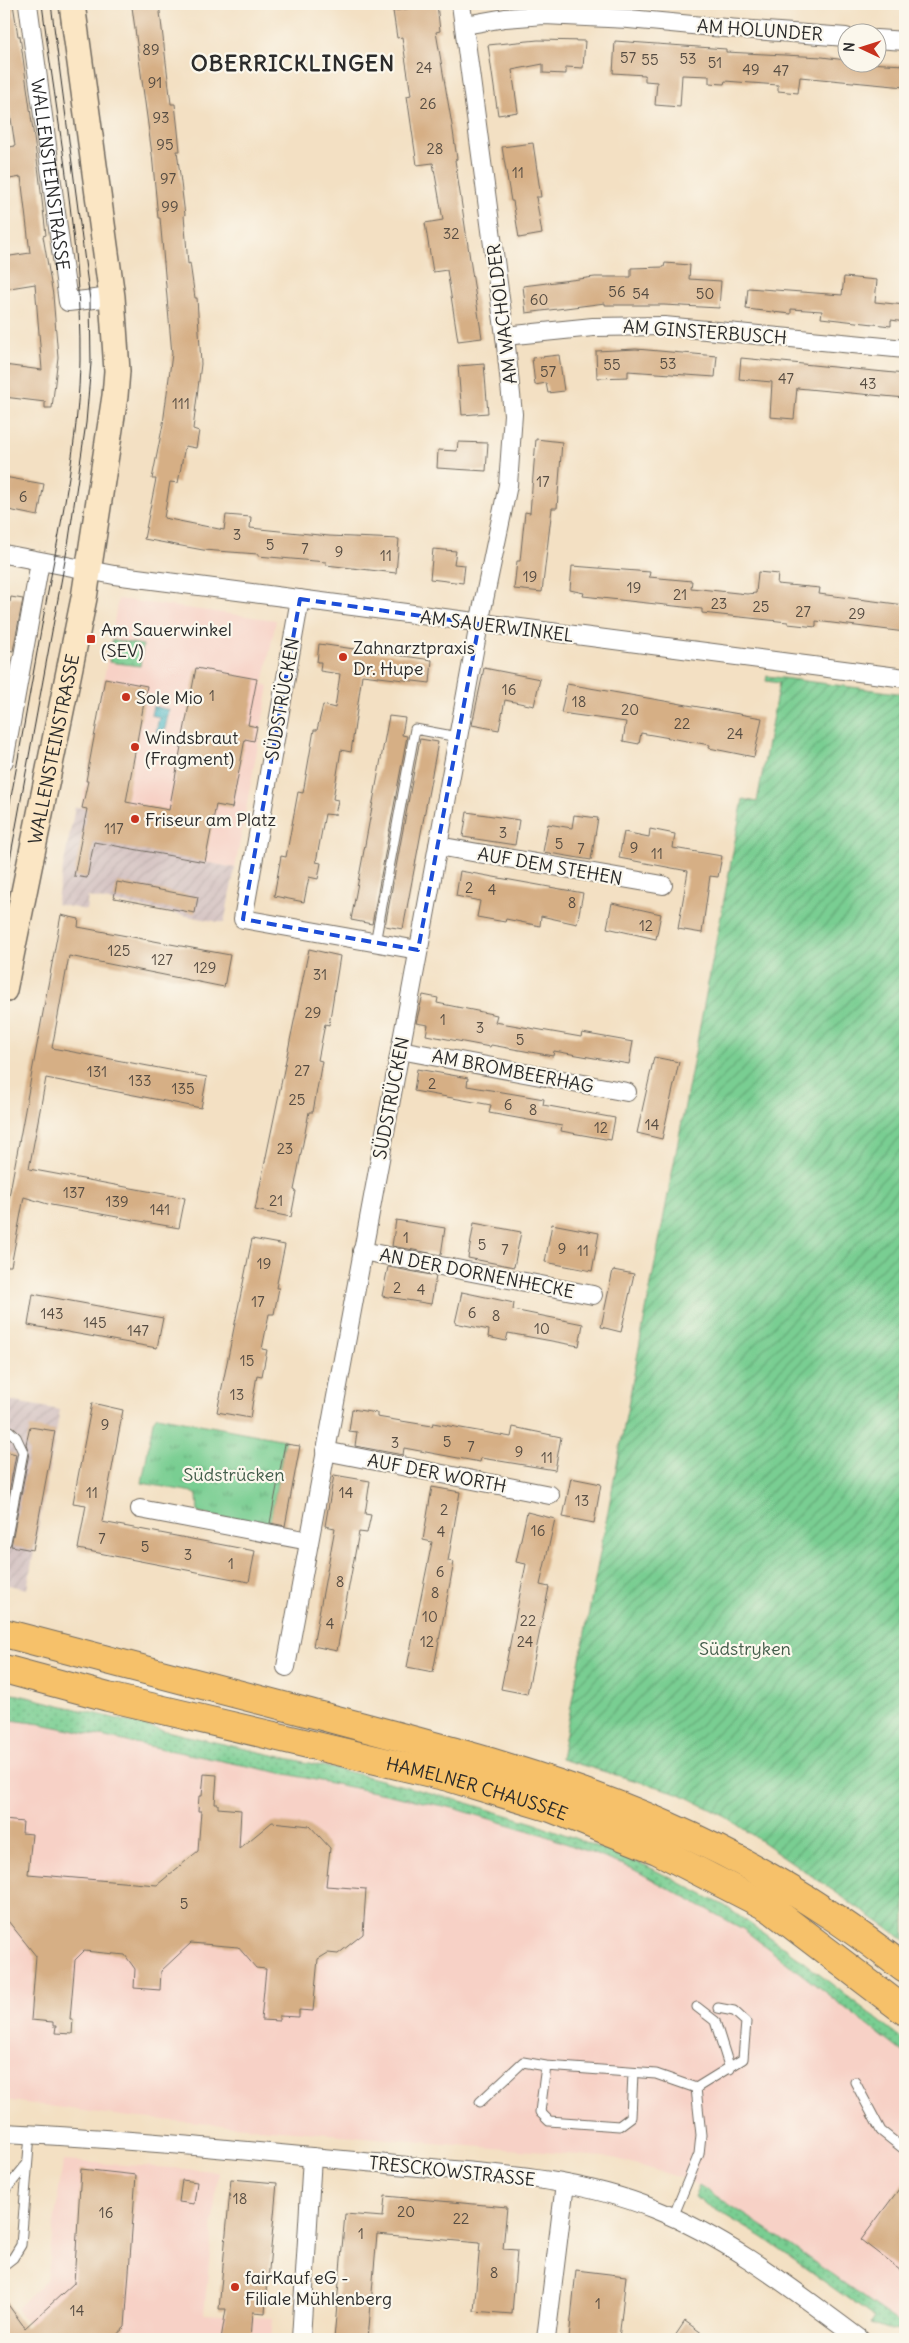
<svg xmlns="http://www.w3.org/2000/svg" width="909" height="2343" font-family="Delius,sans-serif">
<defs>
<pattern id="industrial-furrows" width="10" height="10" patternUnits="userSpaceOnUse" patternTransform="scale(1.25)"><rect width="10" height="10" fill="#d2bfbf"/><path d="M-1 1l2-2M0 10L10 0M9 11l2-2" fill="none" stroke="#b4a4a4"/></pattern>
<pattern id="grass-dots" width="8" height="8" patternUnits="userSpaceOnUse" patternTransform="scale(1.25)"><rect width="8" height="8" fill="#79ce92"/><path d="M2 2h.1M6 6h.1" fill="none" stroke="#63a777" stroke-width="1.8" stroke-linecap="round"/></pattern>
<pattern id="park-tufts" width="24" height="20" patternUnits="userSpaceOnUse" patternTransform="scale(1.25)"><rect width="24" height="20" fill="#79ce92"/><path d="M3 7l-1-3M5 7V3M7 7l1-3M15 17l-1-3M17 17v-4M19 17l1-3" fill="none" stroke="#63a777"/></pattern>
<pattern id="garden-furrows" width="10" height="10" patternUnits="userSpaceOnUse" patternTransform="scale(1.25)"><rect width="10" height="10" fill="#79ce92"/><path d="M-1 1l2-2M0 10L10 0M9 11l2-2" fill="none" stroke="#63a777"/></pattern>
<pattern id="water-waves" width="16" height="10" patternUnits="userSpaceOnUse" patternTransform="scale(1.25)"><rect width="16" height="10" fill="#46b4c2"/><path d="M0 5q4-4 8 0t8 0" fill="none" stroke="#3b939e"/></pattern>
</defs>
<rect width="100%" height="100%" fill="#fbf7ec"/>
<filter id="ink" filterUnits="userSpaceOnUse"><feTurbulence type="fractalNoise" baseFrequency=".02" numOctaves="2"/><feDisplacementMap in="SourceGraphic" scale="10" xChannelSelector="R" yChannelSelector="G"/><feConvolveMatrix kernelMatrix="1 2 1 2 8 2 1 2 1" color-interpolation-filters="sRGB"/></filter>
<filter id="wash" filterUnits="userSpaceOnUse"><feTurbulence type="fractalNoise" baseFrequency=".0096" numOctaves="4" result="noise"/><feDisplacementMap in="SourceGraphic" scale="20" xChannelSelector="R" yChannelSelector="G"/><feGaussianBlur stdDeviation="1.12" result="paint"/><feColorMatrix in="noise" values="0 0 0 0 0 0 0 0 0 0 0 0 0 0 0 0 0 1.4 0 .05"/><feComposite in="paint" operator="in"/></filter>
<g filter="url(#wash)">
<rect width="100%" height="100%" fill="#f3e0c3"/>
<path fill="#f7d1c6" d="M118,599L276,620L263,684L269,686L235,868L99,842L87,809L81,808Z
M4,1719L41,1724L453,1808L541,1834L631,1868L743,1929L905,2054V2314L899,2322L713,2193L688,2180L614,2158L129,2117L4,2100Z
M63,2161L218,2171L204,2314L273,2318L271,2339H41L16,2309L46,2280Z"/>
<path fill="url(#industrial-furrows)" d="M75,807L87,808L99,842L235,868L224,923L88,897L86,910L56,904Z
M4,1400L60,1410L27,1589L4,1584Z"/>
<path fill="url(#grass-dots)" stroke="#527c5e" d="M112,640L143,645L140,666L109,662Z
M4,1693L19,1695L183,1735L354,1773L464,1802L543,1826L647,1866L725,1906L797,1957L905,2041V2054L743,1929L631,1868L541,1834L453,1808L41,1724L4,1719Z
M699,2185L767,2229L899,2322L905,2314V2329L887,2330L870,2324L875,2318L762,2237L694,2197Z"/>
<path fill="url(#park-tufts)" stroke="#527c5e" d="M157,1416L285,1440L269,1530L198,1512L197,1495L192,1492L142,1483L153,1421Z"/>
<path fill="url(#garden-furrows)" stroke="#527c5e" d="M767,676L905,694V1940L726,1817L678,1793L561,1759L743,799L757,802L779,683L766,681Z"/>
<path fill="url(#water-waves)" stroke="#387076" d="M153,706L169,710L164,734L156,732L159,717L151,715Z"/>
<g id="blocks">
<path fill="#d6af85" d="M4,4H13L18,36H20L39,174L46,235L43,236L53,295L58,357L52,408H45V402L4,397V365L42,370L35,284L4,289V257L30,253L21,177L4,180V148L15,146L4,70Z
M141,4H159L171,104H175L178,131L180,151H177L185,215H184L188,264L190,263L195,298H197L201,364L193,429L199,431L196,448L185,446L178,483L170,482L164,518L224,530L226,515L251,517L250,528L329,536L399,539L396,573L326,565V562L258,556V554L203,550L144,539L156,479H152L163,424L172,354L160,218H158L152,154L132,7L142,6Z
M437,4L440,31L436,32L453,131L457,159L455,160L482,338L458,341L447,270L433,272L425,223L443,220L433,163L417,165L407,96L411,95L402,37L397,38L393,11Z
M538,40L585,41L583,68L566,67V74L543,73V64L512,70L518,112L498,115L488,45Z
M615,41L726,49V52L822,57L846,60V62L905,65V87L800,77L798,93L778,91V85L725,81L724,84L709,83V76L682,75L680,107L655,105L657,82L645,81V75L613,73Z
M533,143L541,197H536L542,234L519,238L513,201H511L502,147Z
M665,263L690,265L689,279L721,281L719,308L664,305H605V303L526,313L523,286L595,277H631V268L664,267Z
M844,277L877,280L875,302L905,305V322L891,320V326L821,318L822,311L791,309V314L746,309L748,288L842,295Z
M636,349L717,356L715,377L628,371V377L597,378L596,351Z
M559,355L564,391L548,393L546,383L535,385L532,358Z
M741,358L905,374V398L797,388L794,419L770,417L772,382L739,379Z
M484,364L488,413L462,415L458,366Z
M536,439L562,442L557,508H552L542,592L514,589L517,561H520L525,512L530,513Z
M458,442L488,443L486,471L437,468L438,450L457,451Z
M4,477L44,484L38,516L4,509Z
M433,549L456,551L454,564L465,565L463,583L430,579Z
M572,566L650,572L649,577L692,581L691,588L747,594L756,593L758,572L778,574L777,584L820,588L819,594L905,605V632L816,621V627L788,624V622L702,613V609L583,596L584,593L570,590Z
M11,597L23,599L13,651L4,649V601L10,602Z
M319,644L432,660L430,683L362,675L351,752L341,750L333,799L338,800L335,815L325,814L316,862L321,863L318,879L309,877L304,902L274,896L281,856L286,857L298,792L303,793L314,730H317L323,705L335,708L340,674L320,671L321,662H317Z
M196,668L257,679L248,725L257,727L254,741L245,739L232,808L216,805L205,862L94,842L87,878L74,876L87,809L82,808L88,781H86L105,678L147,686L126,802L169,810Z
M484,668L540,679L534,706L505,700L499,730L472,725Z
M567,684L762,718L754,757L709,748L710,745L641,733L639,744L623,741L626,722L561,713Z
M389,716L405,718L402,735L407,736L372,924L351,920Z
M420,739L438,742L403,929L385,926Z
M467,812L519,820L515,845L463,837Z
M574,815L598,818L591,860L543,852L548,824L572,828Z
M650,829L675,834L673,848L722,856L718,877L710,876L702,933L678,929L688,871L619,858L624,832L649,837Z
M460,871L583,893L577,924L541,916L540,926L506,919L505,922L477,917L480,901L456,896Z
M117,882L198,897L195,913L114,898Z
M612,903L661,914L656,939L607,928Z
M61,915L79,919L78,927L230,955L224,987L69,956L52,1048L207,1077L201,1108L46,1078L29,1169L185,1198L179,1228L51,1205L24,1197L11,1266H4V1224Z
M309,949L340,956L329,1025L325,1024L318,1060L322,1061L313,1112H309L294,1190L296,1191L291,1217L255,1210Z
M423,995L438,998L437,1003L497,1015L495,1022L581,1037L582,1033L633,1042L629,1064L554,1051L553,1056L491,1045L490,1047L426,1035L428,1025L416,1023Z
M654,1057L679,1062L662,1139L637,1133Z
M417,1069L468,1078L467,1086L544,1099L543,1105L615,1118L611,1140L561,1131L562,1126L489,1113L491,1105L414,1091Z
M396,1220L445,1228L441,1255L392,1246Z
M474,1223L521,1232L514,1267L468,1258Z
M552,1224L599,1233L592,1271L545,1262Z
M252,1239L285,1245L276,1288H279L274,1314H269L262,1349L267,1350L262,1376L257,1375L250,1418L217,1412Z
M388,1267L436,1276L431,1304L382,1296Z
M613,1270L634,1274L621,1332L601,1327Z
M462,1292L514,1303L513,1310L583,1324L579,1346L508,1333L506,1341L488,1337L489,1330L455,1323Z
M33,1294L163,1318L157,1348L28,1325Z
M92,1403L123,1410L102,1522L255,1551L249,1582L78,1549L86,1505L73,1503Z
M352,1409L377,1413V1417L432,1426L433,1423L511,1437L513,1427L561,1437L555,1470L481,1458L480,1462L404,1448L403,1455L355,1446L357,1432L349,1431Z
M30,1427L55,1431L33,1550L11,1546L29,1453L26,1444Z
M285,1444L300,1446L285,1526L270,1523Z
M4,1451L16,1454L4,1520Z
M334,1475L370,1481L365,1514L371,1515L367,1533L359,1532L337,1651L313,1646L335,1528L325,1526Z
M571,1478L601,1484L594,1523L563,1517Z
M432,1487L460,1492L448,1561L454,1562L433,1672L407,1667L432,1542L423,1540Z
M527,1512L555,1519L540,1585L549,1587L527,1694L501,1689L526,1564L516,1562Z
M204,1774L217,1775L215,1804H218V1808L241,1810L239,1849L272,1822L310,1826L330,1848L326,1886L366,1889L363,1934L338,1954L328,1953L318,1959L313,2011L299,2010V2017L279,2016V2021L261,2020L266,1969L256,1968L238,1947L191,1943L161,1971L160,1990L134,1988L135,1969L125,1955L84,1951L75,1960L70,2019H73L72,2034L55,2033L56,2026H53V2022L31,2020L36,1956L4,1916V1820L23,1822L22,1833L32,1834L28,1874L157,1885L198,1851L201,1811H198L199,1796H202Z
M81,2169L136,2175L125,2327L112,2339H4V2299L25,2328L74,2283Z
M231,2179L277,2183L265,2313L253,2312L251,2339H221L226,2309H219Z
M182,2180L197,2182L194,2204L179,2202Z
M905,2181V2274L861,2240Z
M385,2196L507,2207L503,2249L517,2250L512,2314L474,2311L480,2243L377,2234L368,2339H334L345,2214L383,2217Z
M576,2270L626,2276L619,2339H569Z
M685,2321L710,2339H673Z"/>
</g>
</g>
<g filter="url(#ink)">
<use href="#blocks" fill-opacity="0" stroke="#716a60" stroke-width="1"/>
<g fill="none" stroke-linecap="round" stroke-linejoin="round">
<defs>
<path id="lane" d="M375,943L415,729L458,737
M4,1426L16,1437L23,1452L6,1542
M697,2007L715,2021L730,2069
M633,2073L631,2117L619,2126L549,2121L540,2112L546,2066L656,2074L696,2088L743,2059L746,2022L734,2011L718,2008
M855,2082L881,2131L905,2150
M480,2102L523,2062L546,2066
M4,2192L27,2164
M673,2217L699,2154L701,2135L696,2088
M4,2265L13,2258L21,2245L30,2134"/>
<g id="street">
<path id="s1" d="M28,4L68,302L112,297"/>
<path d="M465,25L505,18L544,15L629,19L713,27L846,37"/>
<path d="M876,39L905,41"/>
<path d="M505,336L593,327L664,326L905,349"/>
<path d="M4,554L114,575L905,678"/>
<path d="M300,599L243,919L418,950"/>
<path d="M4,761L40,562"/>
<path d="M438,846L663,885"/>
<path d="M400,1050L627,1092"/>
<path d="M362,1251L593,1295"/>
<path d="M325,1451L550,1495"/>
<path d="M140,1509L309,1541"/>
<path d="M286,1667L479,624L508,485L513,414L505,336L461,4"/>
<path d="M4,2133C132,2139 260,2152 387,2164C476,2173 571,2175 654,2209C730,2239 795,2291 860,2339"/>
<path d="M301,2339L312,2157"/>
<path d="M546,2339L565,2184"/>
</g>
<g id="secondary">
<path id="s2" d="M4,990L84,598L115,396L117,371L112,297L72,4"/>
</g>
<g id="primary">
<path d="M4,1633C106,1660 208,1687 310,1713C431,1745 553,1775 668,1826C752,1863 833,1912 905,1969"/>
<path id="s3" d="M4,1669L108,1697L448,1777L551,1808L657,1850L770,1908L905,2011"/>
</g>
</defs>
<use href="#lane" stroke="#716a60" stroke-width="11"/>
<use href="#street" stroke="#716a60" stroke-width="20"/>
<use href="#secondary" stroke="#716a60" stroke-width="28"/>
<use href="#primary" stroke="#716a60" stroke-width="30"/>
<use href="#lane" stroke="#fff" stroke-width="9"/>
<use href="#street" stroke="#fff" stroke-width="18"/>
<use href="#secondary" stroke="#fbe6c4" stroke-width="25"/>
<use href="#primary" stroke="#f6c16b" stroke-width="28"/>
<path stroke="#2b2b2b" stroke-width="1" d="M4,835C21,745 36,655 53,565C66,499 79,428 80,360C81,242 57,121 42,4
M4,892L69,539L86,423L91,363L90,300L51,4"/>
</g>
</g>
<path fill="none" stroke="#1d4ed8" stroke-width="4" stroke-dasharray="10 6" stroke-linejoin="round" d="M300,599L479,624L418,950L243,919Z"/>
<g fill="#c8321e" stroke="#fbf7ec" stroke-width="2">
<rect x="86" y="634" width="10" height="10" rx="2.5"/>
<circle cx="343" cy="657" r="5"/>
<circle cx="126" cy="697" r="5"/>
<circle cx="135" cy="747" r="5"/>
<circle cx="135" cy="819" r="5"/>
<circle cx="235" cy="2287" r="5"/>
</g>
<g text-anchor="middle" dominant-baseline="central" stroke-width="4.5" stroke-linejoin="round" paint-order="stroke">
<g font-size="15" fill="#564c42">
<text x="151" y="49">89</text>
<text x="628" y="57">57</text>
<text x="688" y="58">53</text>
<text x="650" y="59">55</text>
<text x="715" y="62">51</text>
<text x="424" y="67">24</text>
<text x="751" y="69">49</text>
<text x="781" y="70">47</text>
<text x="155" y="82">91</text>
<text x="428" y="103">26</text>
<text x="161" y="117">93</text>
<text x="165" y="144">95</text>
<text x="435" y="148">28</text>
<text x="518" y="172">11</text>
<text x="168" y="178">97</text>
<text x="170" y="206">99</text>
<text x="451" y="233">32</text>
<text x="617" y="291">56</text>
<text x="641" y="293">54</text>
<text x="705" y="293">50</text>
<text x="539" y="299">60</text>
<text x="668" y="363">53</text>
<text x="612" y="364">55</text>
<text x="548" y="371">57</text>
<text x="786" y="378">47</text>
<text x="868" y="383">43</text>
<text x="181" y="403">111</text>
<text x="543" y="481">17</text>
<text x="23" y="496">6</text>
<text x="237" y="534">3</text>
<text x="270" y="544">5</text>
<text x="305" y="548">7</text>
<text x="339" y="551">9</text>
<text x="386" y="555">11</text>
<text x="530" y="576">19</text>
<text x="634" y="587">19</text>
<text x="680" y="594">21</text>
<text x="719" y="603">23</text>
<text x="761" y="606">25</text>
<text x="803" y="611">27</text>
<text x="857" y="613">29</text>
<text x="509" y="689">16</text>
<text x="212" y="695">1</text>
<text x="579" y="701">18</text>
<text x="630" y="709">20</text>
<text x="682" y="723">22</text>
<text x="735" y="733">24</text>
<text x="114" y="828">117</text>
<text x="503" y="832">3</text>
<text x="559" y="843">5</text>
<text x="634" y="847">9</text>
<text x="581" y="848">7</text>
<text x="657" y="853">11</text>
<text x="469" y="887">2</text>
<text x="492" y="889">4</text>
<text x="572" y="902">8</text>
<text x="646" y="925">12</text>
<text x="119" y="950">125</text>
<text x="162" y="959">127</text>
<text x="205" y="967">129</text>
<text x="320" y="974">31</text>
<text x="313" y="1012">29</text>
<text x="443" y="1019">1</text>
<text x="480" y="1027">3</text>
<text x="520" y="1039">5</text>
<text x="302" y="1070">27</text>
<text x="97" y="1071">131</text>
<text x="140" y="1080">133</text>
<text x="432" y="1083">2</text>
<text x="183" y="1088">135</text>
<text x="297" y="1099">25</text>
<text x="508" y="1104">6</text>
<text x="533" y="1109">8</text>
<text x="652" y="1124">14</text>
<text x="601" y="1127">12</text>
<text x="285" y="1148">23</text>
<text x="74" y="1192">137</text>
<text x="276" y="1200">21</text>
<text x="117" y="1201">139</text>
<text x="160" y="1209">141</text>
<text x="406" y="1237">1</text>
<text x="482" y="1244">5</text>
<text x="562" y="1248">9</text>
<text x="505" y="1249">7</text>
<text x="583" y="1250">11</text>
<text x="264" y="1263">19</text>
<text x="397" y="1287">2</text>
<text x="421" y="1289">4</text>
<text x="258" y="1301">17</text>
<text x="472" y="1312">6</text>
<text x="52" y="1313">143</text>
<text x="496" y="1315">8</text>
<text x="95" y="1322">145</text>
<text x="542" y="1328">10</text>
<text x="138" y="1330">147</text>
<text x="247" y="1360">15</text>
<text x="237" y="1394">13</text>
<text x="105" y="1424">9</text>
<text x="447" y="1441">5</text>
<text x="395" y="1442">3</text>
<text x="471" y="1446">7</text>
<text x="519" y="1451">9</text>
<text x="547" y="1457">11</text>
<text x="92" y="1492">11</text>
<text x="346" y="1492">14</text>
<text x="582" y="1500">13</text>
<text x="444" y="1509">2</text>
<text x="538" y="1530">16</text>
<text x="441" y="1531">4</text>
<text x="102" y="1538">7</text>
<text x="145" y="1546">5</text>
<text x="188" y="1554">3</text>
<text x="231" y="1563">1</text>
<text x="440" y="1571">6</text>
<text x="340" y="1581">8</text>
<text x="435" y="1592">8</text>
<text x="430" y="1616">10</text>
<text x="528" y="1620">22</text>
<text x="330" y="1623">4</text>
<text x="427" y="1641">12</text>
<text x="525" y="1641">24</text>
<text x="184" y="1903">5</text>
<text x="240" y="2198">18</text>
<text x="406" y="2211">20</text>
<text x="106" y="2212">16</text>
<text x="461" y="2218">22</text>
<text x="361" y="2233">1</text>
<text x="494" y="2272">8</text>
<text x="598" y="2303">1</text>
<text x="77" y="2310">14</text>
</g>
<g font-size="18" fill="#2b2b2b" stroke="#fbf7ec">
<text transform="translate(760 30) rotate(4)">AM HOLUNDER</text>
<text stroke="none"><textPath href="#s1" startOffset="172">WALLENSTEINSTRASSE</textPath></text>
<text transform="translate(502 314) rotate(-97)">AM WACHOLDER</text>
<text transform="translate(705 332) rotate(4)">AM GINSTERBUSCH</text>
<text transform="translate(497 626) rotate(7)">AM SAUERWINKEL</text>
<text transform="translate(282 699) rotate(-80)">SÜDSTRÜCKEN</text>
<text stroke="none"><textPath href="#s2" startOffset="246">WALLENSTEINSTRASSE</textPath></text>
<text transform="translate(550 866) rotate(10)">AUF DEM STEHEN</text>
<text transform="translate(513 1071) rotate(11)">AM BROMBEERHAG</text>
<text transform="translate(391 1098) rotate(-79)">SÜDSTRÜCKEN</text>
<text transform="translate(477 1273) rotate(11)">AN DER DORNENHECKE</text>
<text transform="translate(437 1473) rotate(11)">AUF DER WORTH</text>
<text stroke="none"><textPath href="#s3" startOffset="488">HAMELNER CHAUSSEE</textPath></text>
<text transform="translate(452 2171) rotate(6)">TRESCKOWSTRASSE</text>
</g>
<g font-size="18" fill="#2b2b2b" stroke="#fbf7ec" text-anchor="start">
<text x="101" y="629">Am Sauerwinkel<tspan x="101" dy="21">(SEV)</tspan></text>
<text x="353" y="647">Zahnarztpraxis<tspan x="353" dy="21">Dr. Hupe</tspan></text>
<text x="136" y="697">Sole Mio</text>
<text x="145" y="737">Windsbraut<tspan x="145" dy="21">(Fragment)</tspan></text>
<text x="145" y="819">Friseur am Platz</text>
<text x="245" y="2277">fairKauf eG -<tspan x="245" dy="21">Filiale Mühlenberg</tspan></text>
</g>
<g font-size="18" fill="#425c4a" stroke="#fbf7ec">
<text x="234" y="1474">Südstrücken</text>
<text x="745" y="1648">Südstryken</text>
</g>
<g font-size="22" font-weight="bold" letter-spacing="1" fill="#2b2b2b" stroke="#fbf7ec">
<text x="293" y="63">OBERRICKLINGEN</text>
</g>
</g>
<rect width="909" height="2343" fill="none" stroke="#fbf7ec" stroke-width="20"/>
<g transform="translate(862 48) rotate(274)"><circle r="24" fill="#fbf7ec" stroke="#a8a59f"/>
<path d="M0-4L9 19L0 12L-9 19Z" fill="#c8321e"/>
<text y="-8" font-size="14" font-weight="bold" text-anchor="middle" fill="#2b2b2b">N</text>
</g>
</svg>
